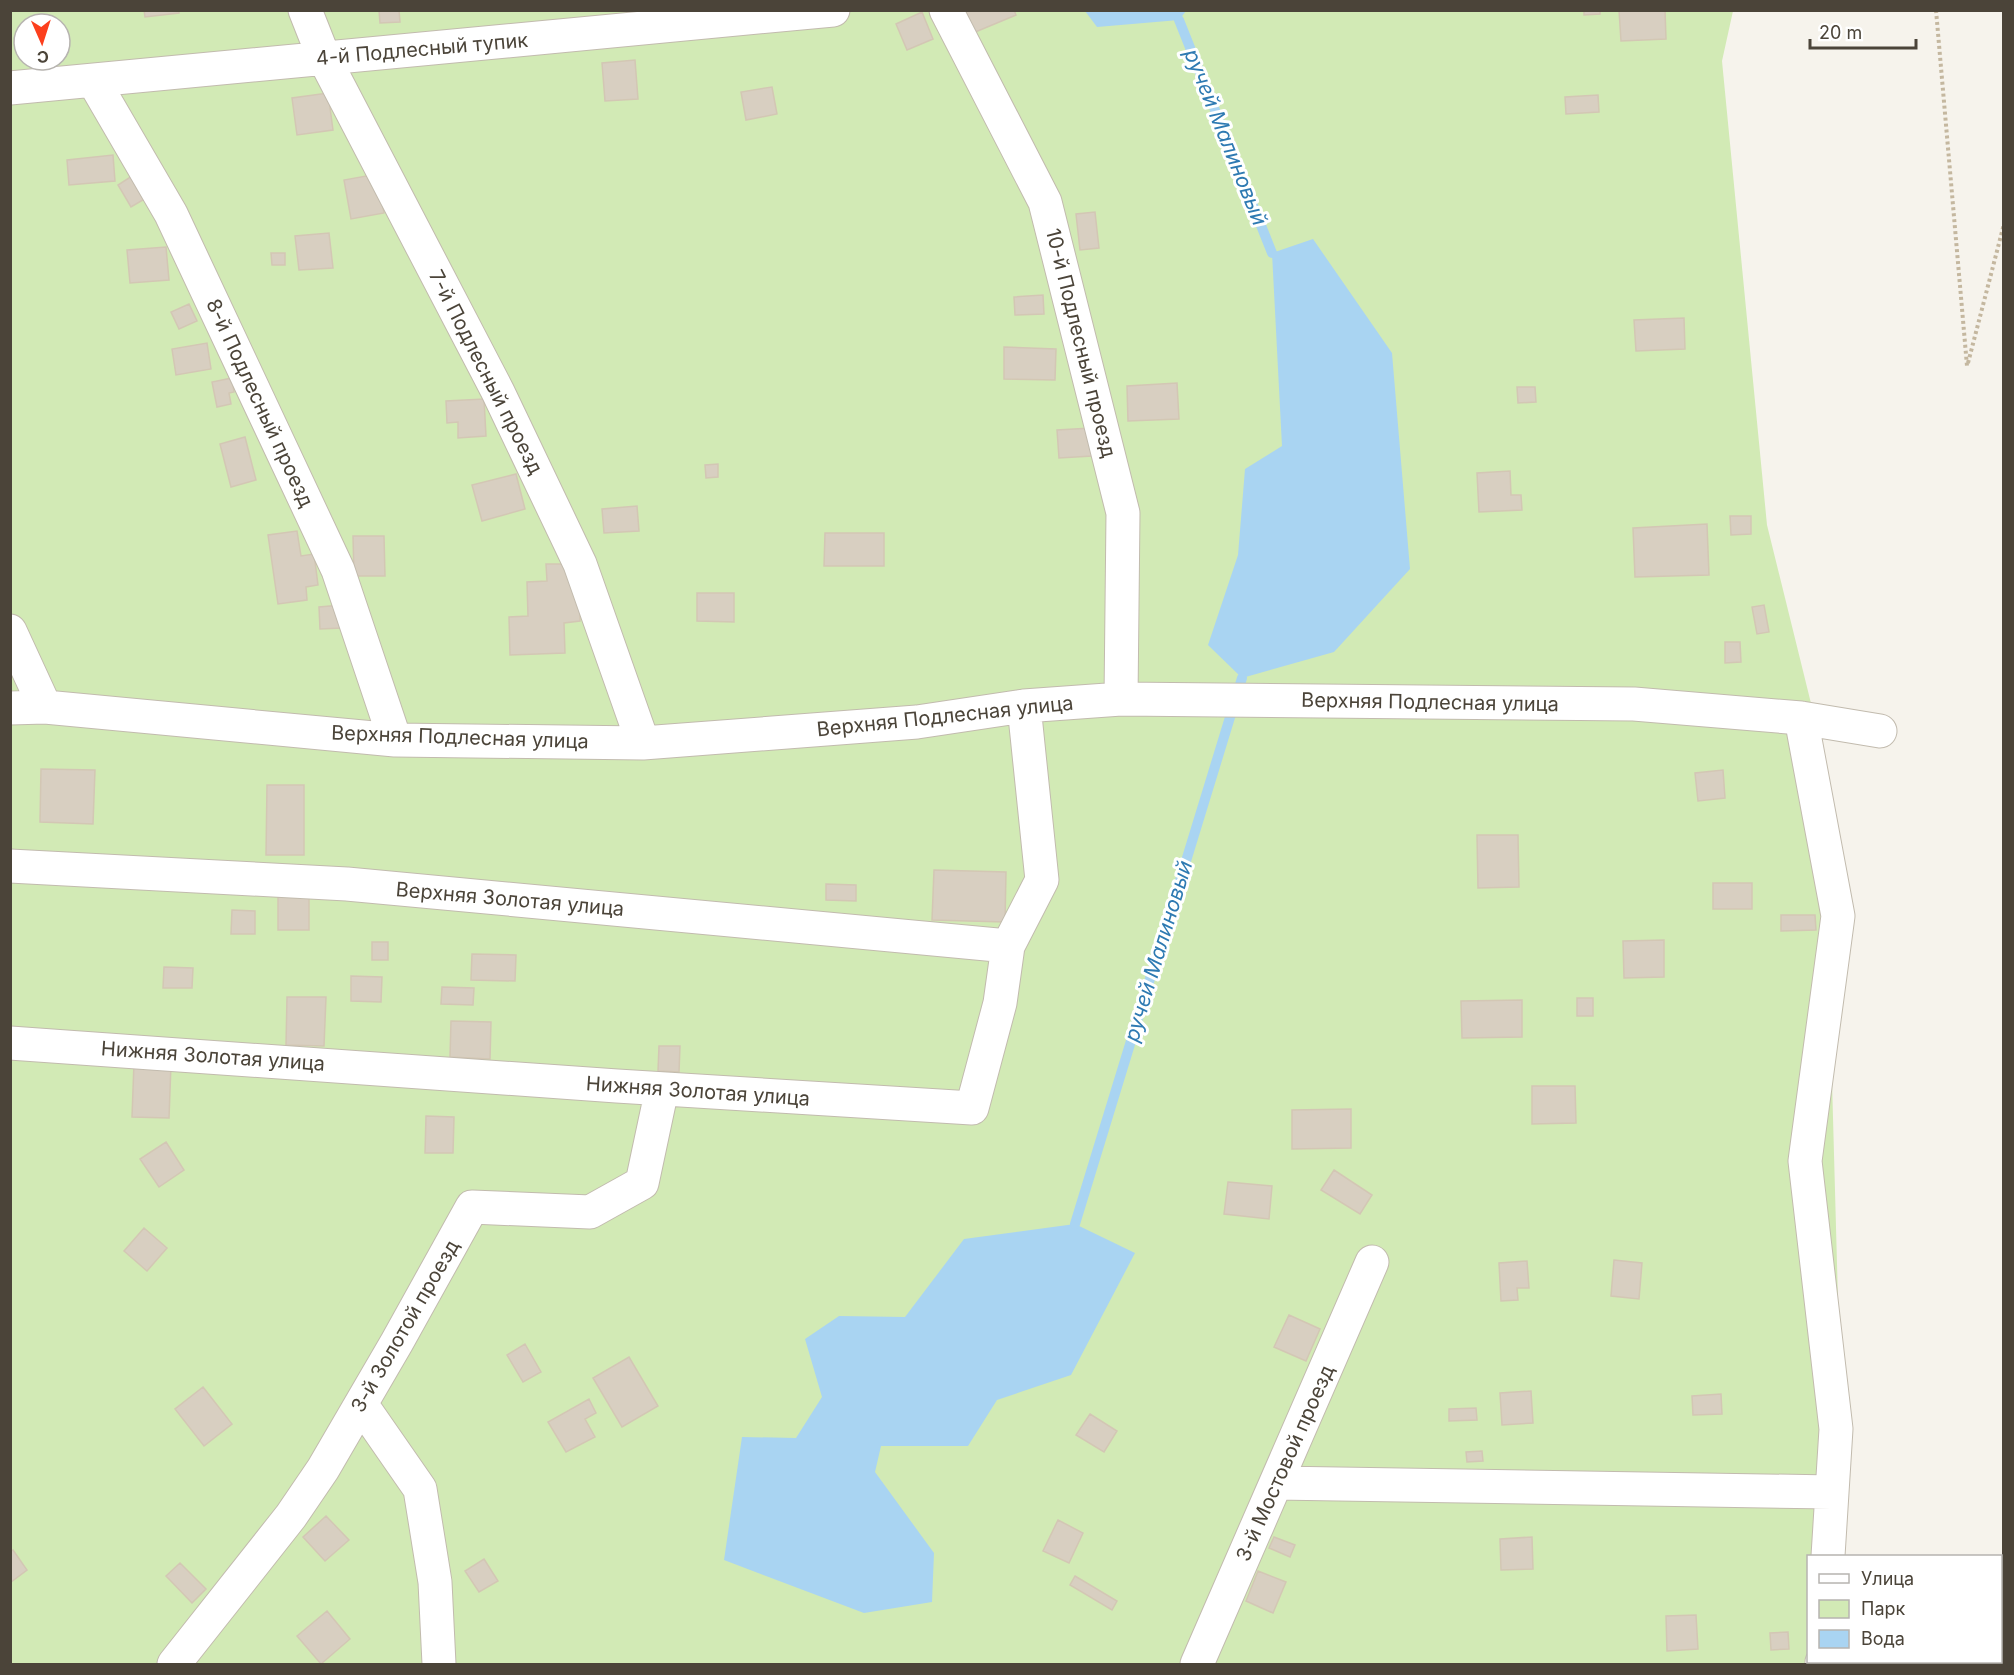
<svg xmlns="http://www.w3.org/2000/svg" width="2014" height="1675" font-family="Inter,sans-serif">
<rect width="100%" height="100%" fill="#f6f3ec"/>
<path fill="#d2eab5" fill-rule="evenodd" d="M11,11H1733L1722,61L1767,525L1823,752L1845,1556H1808V1662H1848V1664H11ZM24,24H60V60H24Z"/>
<path fill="#a9d4f2" d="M1085,11H1186L1179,20L1097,27Z
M1313,239L1392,353L1410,569L1334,652L1242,678L1208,645L1238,555L1245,469L1282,446L1272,253Z
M1075,1224L1135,1253L1071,1375L997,1400L968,1446H881L875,1472L934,1553L932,1602L864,1613L724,1560L742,1437L796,1438L822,1397L805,1339L839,1316L905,1317L964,1239Z"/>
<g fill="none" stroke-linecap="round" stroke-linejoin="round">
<path stroke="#a9d4f2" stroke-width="10" d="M1179,20L1272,253
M1075,1224L1242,678"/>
</g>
<path fill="#d8cfc1" stroke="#d3c7b4" stroke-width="1.5" d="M144,10H179V13L145,17Z
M379,10H399L400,22L380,23Z
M964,10H1014L1016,15L973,33Z
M1584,10H1600V14L1584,15Z
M1619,10H1665L1666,39L1621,41Z
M922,12L933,39L907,50L896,24Z
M635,60L638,99L605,101L602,63Z
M772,87L777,114L746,120L741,92Z
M328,93L333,130L297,135L292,98Z
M1598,95L1599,112L1566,114L1565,97Z
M113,155L115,181L69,185L67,160Z
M135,174L148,197L131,207L118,185Z
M377,174L384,213L351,219L344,180Z
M1095,212L1099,248L1080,250L1076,214Z
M329,233L333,268L299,270L295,236Z
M166,247L169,280L130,283L127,250Z
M271,253H285V265H272Z
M1043,295L1044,314L1015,315L1014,297Z
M189,304L197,321L179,329L171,312Z
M1684,318L1685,349L1636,351L1634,320Z
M207,343L211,369L176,375L172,349Z
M1004,347L1056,349L1055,380L1004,379Z
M232,378L234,392L229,393L231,404L217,407L212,382Z
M1177,383L1179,419L1128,421L1127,386Z
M1517,387H1535L1536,402L1518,403Z
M484,399L486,436L458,438V422L447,423L446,401Z
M1091,428L1092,456L1059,458L1057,430Z
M245,437L256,480L231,487L220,444Z
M718,464V477L706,478L705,465Z
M1510,471L1511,495H1521L1522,510L1479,512L1477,473Z
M516,474L525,509L482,521L472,485Z
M637,506L639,531L604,533L602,509Z
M1730,516H1751V534L1731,535Z
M1707,524L1709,575L1635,577L1633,528Z
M297,531L301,556L314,554L318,585L306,587L307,600L278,604L268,535Z
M825,533H884V566H824Z
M353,536H384L385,576H354Z
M546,564H571L580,590V621L564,623L565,653L510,655L509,617L528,616L527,582L547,581Z
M697,593H734V622L697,621Z
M341,605L342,628L320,629L319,607Z
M1764,605L1769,632L1757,634L1752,607Z
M1725,642H1740L1741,662L1725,663Z
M41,769L95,770L93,824L40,822Z
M1723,770L1725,798L1698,801L1695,773Z
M267,785H304V855H266Z
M1477,835H1518L1519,887L1478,888Z
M934,870L1006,872L1005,922L932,920Z
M1713,883H1752V909H1713Z
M826,884L856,885V901L826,900Z
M278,895H309V930H278Z
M232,910L255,911V934H231Z
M1781,915H1815L1816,930L1781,931Z
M1664,940V977L1624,978L1623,941Z
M372,942H388V960H372Z
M472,954L516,955L515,981L471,980Z
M164,967L193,968L192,988H163Z
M351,976L382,977L381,1002L351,1001Z
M442,987L474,988L473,1005L441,1004Z
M287,997H326L324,1046L286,1045Z
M1577,998H1593V1016H1577Z
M1522,1000V1037L1462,1038L1461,1001Z
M451,1021L491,1022L490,1059L450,1057Z
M659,1046H680L679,1072L658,1071Z
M134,1063L171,1064L169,1118L132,1117Z
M1532,1086H1575L1576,1123L1532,1124Z
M1351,1109V1148L1292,1149V1110Z
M426,1116L454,1117L453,1153H425Z
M166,1142L184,1170L159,1187L140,1159Z
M1334,1170L1372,1195L1360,1214L1321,1190Z
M1228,1182L1272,1186L1269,1219L1224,1214Z
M144,1228L167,1248L147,1271L124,1251Z
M1614,1260L1642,1263L1639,1299L1611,1296Z
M1527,1261L1529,1288H1517L1518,1300L1501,1301L1499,1263Z
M1289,1315L1320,1329L1306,1361L1274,1347Z
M525,1344L541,1372L523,1382L507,1355Z
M629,1357L658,1406L622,1427L593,1378Z
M203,1387L232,1424L204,1446L175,1409Z
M1531,1391L1533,1423L1502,1425L1500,1393Z
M1721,1394L1722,1414L1693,1415L1692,1396Z
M589,1399L596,1413L585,1419L595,1437L566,1452L548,1422Z
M1476,1408L1477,1420L1449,1421V1409Z
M1090,1414L1117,1431L1104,1452L1076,1435Z
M1482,1451L1483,1461L1467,1462L1466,1452Z
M326,1516L349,1540L325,1561L303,1537Z
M1058,1520L1083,1533L1069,1563L1043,1551Z
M1274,1537L1295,1545L1290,1557L1269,1548Z
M1532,1537L1533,1569L1501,1570L1500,1539Z
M13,1550L27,1570L11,1582L10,1552Z
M484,1559L498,1581L479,1592L465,1571Z
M180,1563L206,1589L192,1603L166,1576Z
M1258,1571L1286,1582L1273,1613L1246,1601Z
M1075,1576L1117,1601L1112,1610L1070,1585Z
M327,1611L350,1639L321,1664L297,1636Z
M1696,1615L1698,1649L1667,1651L1666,1616Z
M1788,1632L1789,1649L1771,1650L1770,1633Z"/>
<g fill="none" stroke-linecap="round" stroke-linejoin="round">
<defs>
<path id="minor" d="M305,10L324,58L498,392L580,564L643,743
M946,10L1045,202L1123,513L1121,699
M93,80L171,214L338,570L395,740
M10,88L833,10
M10,631L45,707
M10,708L45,707L395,740L643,743L917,722L1024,706L1121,699L1634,704L1801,718L1880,731
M1801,718L1838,916L1805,1161L1836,1429L1828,1556
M10,866L347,884L1008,946
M10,1043L617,1086L972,1108L1000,1003L1008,946L1042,880L1024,706
M361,1404L420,1489L435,1582L439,1664
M1276,1483L1832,1492
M174,1664L291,1516L323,1469L397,1342L472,1207L590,1212L642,1183L662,1089
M1197,1664L1372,1262
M1822,1664V1662"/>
</defs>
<use href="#minor" stroke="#c2bbae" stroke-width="35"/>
<path stroke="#c4b79f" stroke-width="4" stroke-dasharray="3 3" stroke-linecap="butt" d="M1936,10L1967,366
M1968,363L2004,224"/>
<use href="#minor" stroke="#fff" stroke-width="33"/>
</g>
<g text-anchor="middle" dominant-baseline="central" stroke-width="6" stroke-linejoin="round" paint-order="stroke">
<g font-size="20" fill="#4b4439" stroke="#fff">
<text transform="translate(422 49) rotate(-5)">4-й Подлесный тупик</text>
<text transform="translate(1081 343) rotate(76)">10-й Подлесный проезд</text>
<text transform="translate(486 372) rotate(63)">7-й Подлесный проезд</text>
<text transform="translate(260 403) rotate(65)">8-й Подлесный проезд</text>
<text transform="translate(1430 702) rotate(1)">Верхняя Подлесная улица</text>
<text transform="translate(945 716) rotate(-6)">Верхняя Подлесная улица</text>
<text transform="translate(460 737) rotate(2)">Верхняя Подлесная улица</text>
<text transform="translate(510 899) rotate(5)">Верхняя Золотая улица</text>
<text transform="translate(213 1056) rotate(4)">Нижняя Золотая улица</text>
<text transform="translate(698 1091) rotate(4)">Нижняя Золотая улица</text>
<text transform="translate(405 1326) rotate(-60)">3-й Золотой проезд</text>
<text transform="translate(1285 1463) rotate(-66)">3-й Мостовой проезд</text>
</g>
<g font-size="21" font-style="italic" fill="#2e7ab2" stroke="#fff">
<text transform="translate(1226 137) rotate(68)">ручей Малиновый</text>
<text transform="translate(1158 951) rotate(-73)">ручей Малиновый</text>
</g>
</g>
<rect width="2014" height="1675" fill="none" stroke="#4b4439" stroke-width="24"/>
<rect x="1807" y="1555" width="195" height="108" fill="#ffffff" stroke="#b7b4b0" stroke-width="1.5"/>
<rect x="1819" y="1574" width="30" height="9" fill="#ffffff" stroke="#b7b4b0" stroke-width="1.5"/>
<text x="1861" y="1585" font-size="18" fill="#4b4439">Улица</text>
<rect x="1819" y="1600" width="30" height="18" fill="#d2eab5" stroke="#b7b4b0" stroke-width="1.5"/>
<text x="1861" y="1615" font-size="18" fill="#4b4439">Парк</text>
<rect x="1819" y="1630" width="30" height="18" fill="#a9d4f2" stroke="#b7b4b0" stroke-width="1.5"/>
<text x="1861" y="1645" font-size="18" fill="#4b4439">Вода</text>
<g transform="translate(42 42) rotate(177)"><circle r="28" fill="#ffffff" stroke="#b7b4b0" stroke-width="1.5"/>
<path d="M0-4.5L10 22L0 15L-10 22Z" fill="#fc3f1d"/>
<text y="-9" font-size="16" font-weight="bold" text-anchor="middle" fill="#4b4439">С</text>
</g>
<path d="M1810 39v9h106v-9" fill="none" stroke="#4b4439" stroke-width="3"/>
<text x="1819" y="39" font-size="18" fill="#4b4439" stroke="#ffffff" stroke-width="4.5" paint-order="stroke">20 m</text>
</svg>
